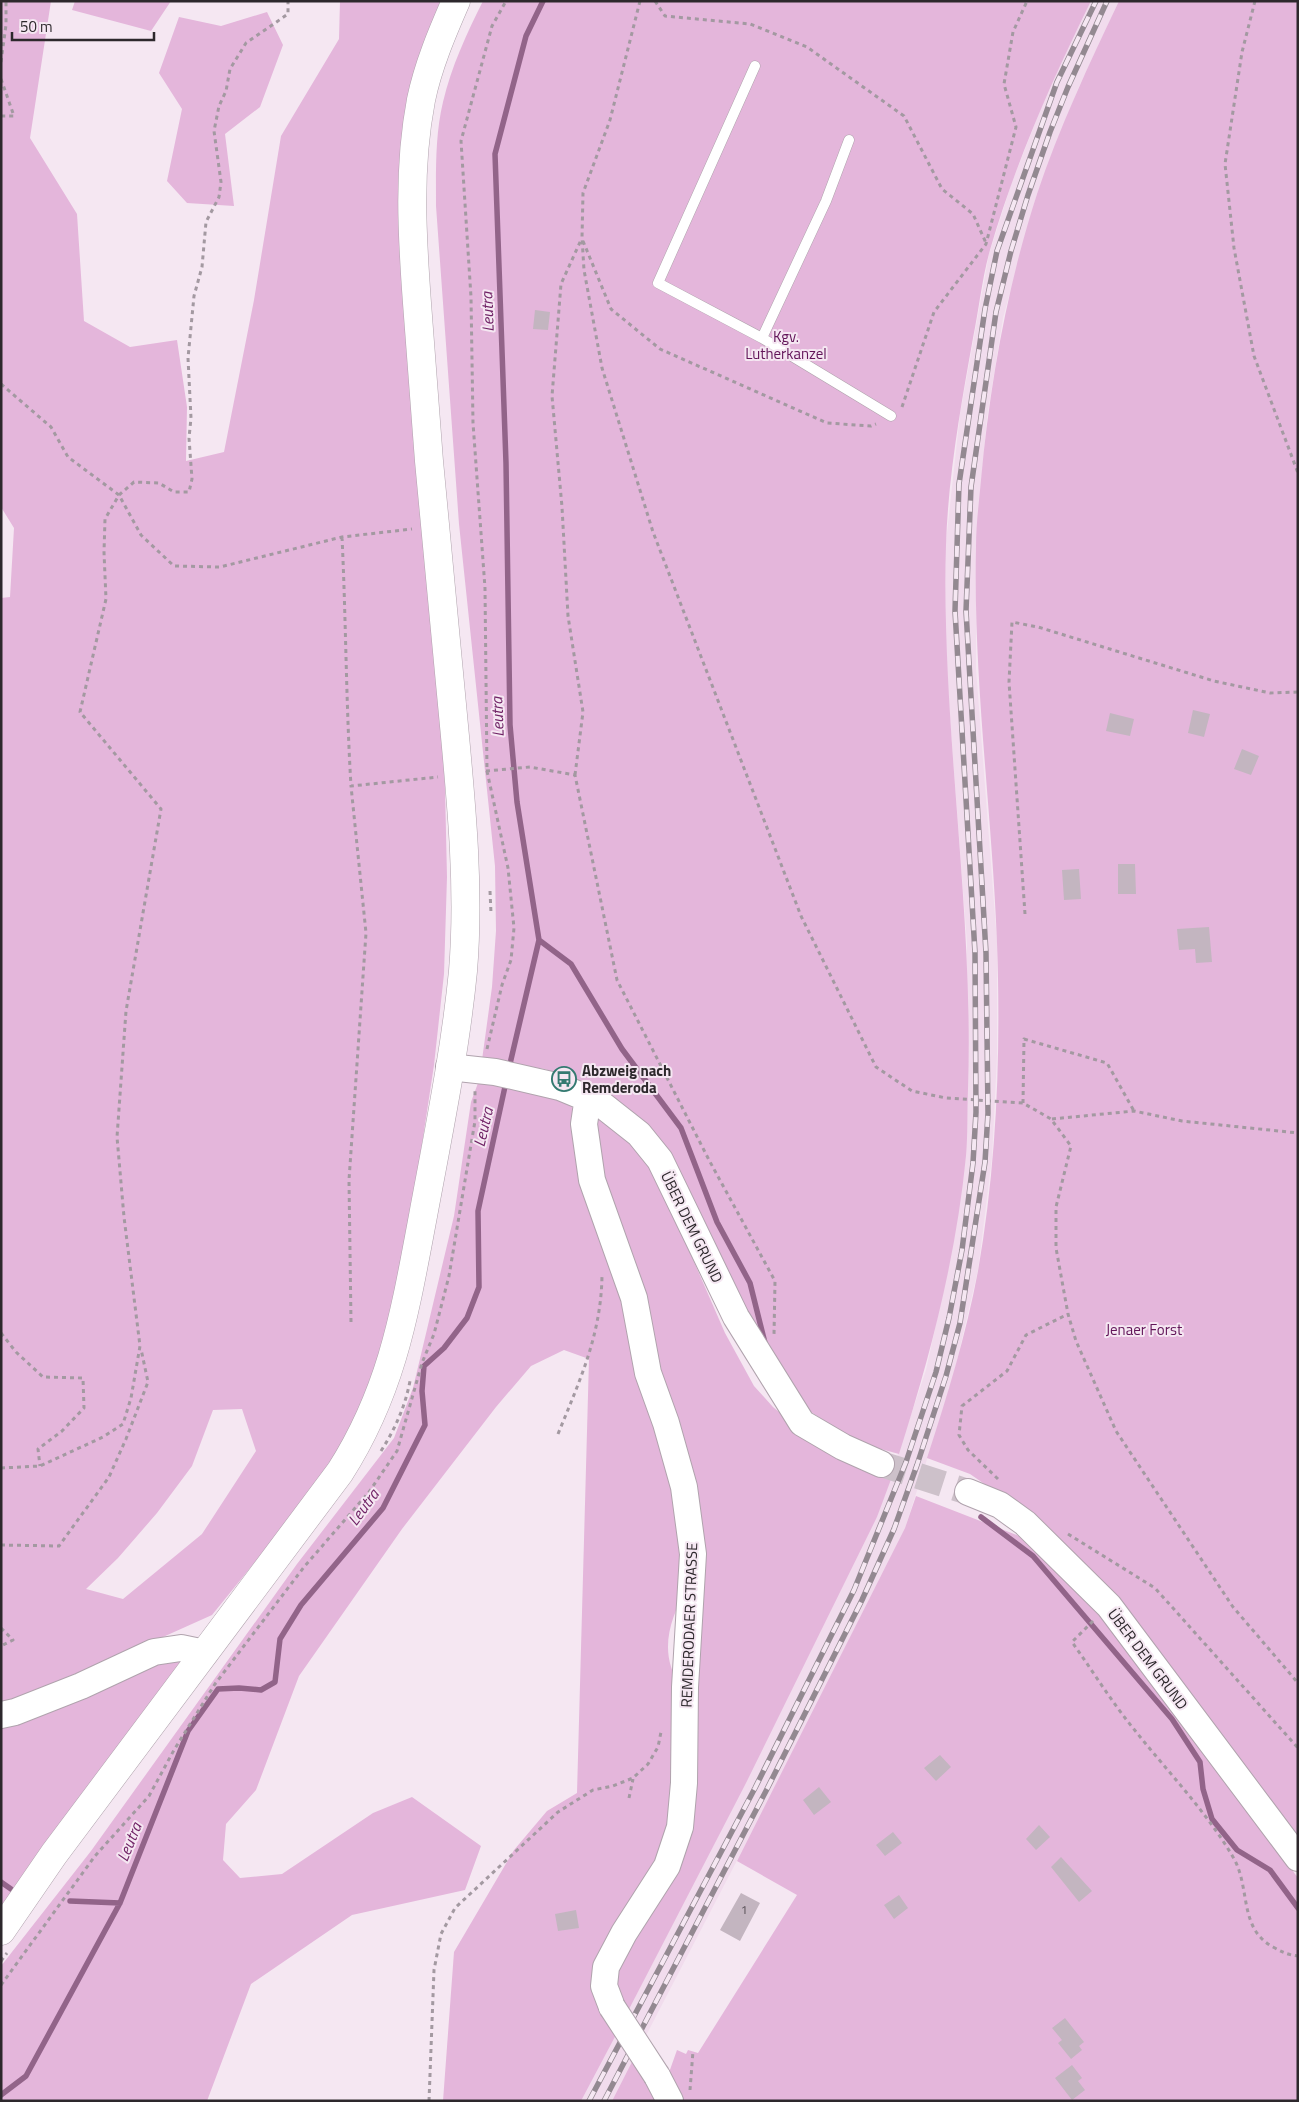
<svg xmlns="http://www.w3.org/2000/svg" width="1299" height="2102" font-family="'Titillium Web',sans-serif">
<rect width="100%" height="100%" fill="#f5e7f2"/>
<path fill="#f1dced" d="M1091,1H1119L1078,89L1037,194L1003,318L987,418L976,544V669L997,942V1056L992,1158L978,1270L953,1378L905,1528L771,1795L612,2101H581L626,2015L877,1517L926,1370L949,1265L966,1156L967,943L946,665V542L960,414L989,254L1011,185L1052,80Z"/>
<path fill="#e4b6db" fill-rule="evenodd" d="M1,1H51L30,138L77,214L84,321L130,347L177,340L187,407L186,461L224,452L254,300L281,136L339,39L340,1H446L415,96L444,744L447,877L444,974L434,1065L409,1230L380,1358L360,1413L332,1467L212,1615L134,1650L145,1666L184,1660L1,1919V598L10,597L14,528L1,507ZM242,1409L256,1451L202,1534L123,1599L86,1589L118,1558L157,1513L192,1466L213,1410Z
M75,1H171L151,31L72,10Z
M483,1H1091C1051,82 1015,164 990,250C982,278 979,309 973,338C961,405 948,477 946,545C941,727 974,907 968,1089C967,1111 968,1134 966,1156C956,1258 930,1357 899,1454L859,1443L811,1412L789,1381L747,1311L685,1181L593,1088L545,1069L482,1060L492,987L496,931L495,866L459,524L436,206C436,172 435,135 443,102C451,67 467,33 483,1Z
M1119,1H1298V1838L1029,1515L970,1474L927,1458C947,1397 966,1335 978,1271C997,1164 1001,1051 997,943C992,810 973,680 976,547C976,525 979,502 981,480C990,383 1007,287 1037,194C1059,128 1089,64 1119,1Z
M267,12L283,45L260,107L225,134L234,206L187,203L167,181L182,109L159,73L179,17L221,26Z
M478,1083C504,1086 563,1088 577,1114L663,1425L687,1588C669,1620 658,1654 681,1687L677,1826L606,1952L618,2031L581,2101H443L454,1952L514,1850L547,1811L577,1793L589,1359L564,1350L531,1366L496,1407L402,1529L299,1676L256,1790L226,1824L223,1860L240,1878L282,1874L373,1813L412,1797L481,1846L465,1890L352,1915L251,1984L207,2101H1V1966L91,1851L297,1564L394,1438L413,1388L454,1216L471,1102Z
M595,1114L648,1156L725,1333L754,1386L773,1407L790,1421L828,1443L893,1474L877,1517L746,1783L626,2015L609,1986L661,1888L694,1589L613,1228L591,1116Z
M916,1496L1019,1536L1100,1608L1298,1878V2101H676L666,2081L677,2050L686,2054L688,2050L698,2053L797,1895L737,1861L905,1528Z
M635,2056L664,2101H612Z"/>
<g fill="none" stroke-linecap="round" stroke-linejoin="round">
<path stroke="#926489" stroke-width="5.5" d="M539,940L571,964L622,1049L681,1128L717,1222L750,1283L765,1343
M509,1068L539,940L517,802L510,725L506,463L495,154L526,36L543,1
M981,1517L1033,1556L1172,1719L1200,1762L1203,1789L1212,1819L1237,1850L1270,1870L1298,1908
M1,1882L11,1889
M70,1901L120,1903
M1,2095L26,2076L120,1903L188,1731L218,1689L239,1688L261,1690L275,1682L280,1639L301,1605L383,1508L425,1425L422,1391L424,1366L444,1348L467,1318L479,1287L478,1211L506,1082"/>
</g>
<path fill="#c3b5c0" d="M535,310L550,312L548,330L533,329Z
M1193,710L1210,714L1204,737L1188,733Z
M1110,713L1134,719L1130,736L1106,731Z
M1242,749L1259,756L1251,775L1234,769Z
M1118,864H1135L1136,894H1118Z
M1079,869L1081,899L1064,900L1062,870Z
M1209,927L1212,962L1196,963L1195,949L1179,950L1177,929Z
M940,1755L951,1767L936,1781L924,1768Z
M819,1787L831,1802L814,1815L803,1800Z
M1039,1825L1050,1837L1036,1850L1026,1839Z
M893,1832L902,1843L885,1856L876,1845Z
M1061,1857L1092,1891L1079,1902L1051,1867Z
M741,1893L760,1903L740,1941L720,1930Z
M899,1895L908,1908L894,1919L884,1905Z
M576,1910L579,1928L558,1931L555,1914Z
M1065,2018L1084,2042L1079,2046L1082,2050L1071,2059L1058,2043L1062,2040L1052,2028Z
M1072,2065L1082,2078L1078,2081L1085,2090L1072,2100L1055,2078Z"/>
<g fill="none" stroke-linecap="round" stroke-linejoin="round">
<path stroke="#cdc1ca" stroke-width="26" stroke-dasharray="26 13" stroke-linecap="butt" d="M881,1464L968,1492"/>
<defs>
<path id="service" d="M755,66L658,283L762,338L891,416
M762,338L826,201L849,140"/>
<path id="tertiary" d="M449,1067L495,1072L560,1087L601,1104L639,1134L660,1160L736,1317L802,1423L843,1447L881,1464
M588,1097L584,1124L592,1180L634,1298L648,1373L666,1423L684,1487L693,1554L685,1687L684,1783L680,1827L667,1866L624,1933L606,1967L604,1986L612,2007
M968,1492L1000,1505L1025,1523L1109,1606L1298,1858
M1,1715L15,1712L81,1686L154,1652L181,1648L205,1653
M657,2076L670,2101"/>
<path id="primary" d="M1,1931L54,1854L340,1472C393,1389 405,1311 423,1216C438,1135 455,1053 463,971C470,887 461,800 453,715C445,630 437,546 429,461C425,408 421,356 417,303C412,235 408,168 421,100C428,66 442,33 456,1"/>
</defs>
<use href="#service" stroke="#b0a3ad" stroke-width="11"/>
<use href="#tertiary" stroke="#b0a3ad" stroke-width="28"/>
<use href="#primary" stroke="#b0a3ad" stroke-width="29"/>
<path stroke="#a399a1" stroke-width="3" stroke-dasharray="4 4" stroke-linecap="butt" d="M640,1L610,120L583,193L582,238L584,270L602,368L653,532L801,916L876,1067L912,1091L946,1098L1023,1103L1051,1119L1071,1146L1056,1207V1248L1068,1314L1076,1341L1116,1431L1233,1607L1298,1683
M655,1L665,16L750,24L807,47L904,116L942,189L973,214L986,243
M1255,1L1242,52L1225,164L1234,248L1254,356L1298,473
M1,62L6,25V1
M1,79L14,116H1
M583,241L611,309L660,349L827,423L871,426L876,424
M1,384L51,427L68,457L119,495L141,535L174,566L220,567L342,537L412,529
M902,407L934,312L986,244L1016,127L1004,84L1013,32L1027,1
M342,537C346,620 346,703 351,786L438,777
M486,771L530,767L575,775L617,980L709,1160L775,1281L774,1335
M575,775L583,712L568,616L562,507L552,396L561,284L581,240
M490,891L491,913
M1025,914L1009,682L1012,622L1038,627L1214,681L1270,693L1298,692
M487,1049L502,985L511,960L514,928L508,868L487,771L485,588L473,423L471,297L461,141L492,26L506,1
M1023,1103L1024,1039L1107,1063L1134,1111
M1052,1119L1134,1111L1182,1121L1298,1133
M351,1322L349,1180L366,933L351,786
M1,1333L16,1352L43,1377L83,1378L84,1408L62,1431L38,1449L40,1466
M558,1434C580,1380 601,1335 602,1276
M381,1451C395,1429 405,1407 410,1381
M1,1468L40,1466L103,1437L123,1424L131,1398L140,1346L124,1217L117,1137L126,1011L161,809L80,712L106,599L104,552L105,519L119,495L134,482L159,483L174,492H189L192,479L189,438L191,418L188,358L194,296L202,267L206,222L219,197L221,182L214,131L219,106L226,91L230,69L246,43L288,14V1
M998,1479L968,1450L959,1435L962,1406L1007,1371L1026,1335L1068,1314
M1068,1534L1155,1588L1298,1748
M1,1545L59,1546L109,1477L126,1439L148,1382L141,1349
M1093,1621L1072,1642C1092,1670 1111,1701 1133,1728C1167,1771 1206,1811 1233,1857C1251,1887 1238,1928 1273,1947C1282,1952 1288,1955 1298,1956
M1,1628L13,1640L1,1646
M629,1798L633,1779
M1,1961L7,1953
M1,1985L95,1856L149,1796L174,1750L215,1684L304,1567L369,1492L397,1451L422,1363L434,1334L449,1276L475,1121V1090
M690,2090L693,2051
M429,2101L434,1970L441,1934L455,1908L558,1812L593,1790L613,1786L633,1778L648,1764L658,1747L661,1732"/>
<use href="#service" stroke="#fff" stroke-width="10"/>
<use href="#tertiary" stroke="#fff" stroke-width="26"/>
<use href="#primary" stroke="#fff" stroke-width="28"/>
<defs>
<path id="rail" d="M589,2101L755,1788L854,1590L906,1462L936,1372L949,1318L962,1250L973,1163L976,1112L975,953L955,611L959,484L985,309L997,251L1057,82L1096,1
M604,2101L766,1791L862,1600L894,1529L917,1465L946,1376L960,1323L985,1162L988,1113L986,953L966,611L971,487L996,312L1011,251L1028,195L1050,132L1068,87L1107,1"/>
</defs>
<use href="#rail" stroke="#938991" stroke-width="5.5"/>
<use href="#rail" stroke="#f5e7f2" stroke-width="4" stroke-dasharray="11" stroke-linecap="butt"/>
<defs>
<path id="tertiary-bridge" d="M612,2007L657,2076"/>
</defs>
<use href="#tertiary-bridge" stroke="#b0a3ad" stroke-width="28" stroke-linecap="butt"/>
<use href="#tertiary-bridge" stroke="#fff" stroke-width="26"/>
</g>
<defs>
<symbol id="bus-ring" viewBox="-11 -11 22 22"><circle r="9.5" fill="#f5e7f2" stroke="#347a71" stroke-width="1.5"/><path d="M-5-6H5V4H4V6H2V4H-2V6H-4V4H-5ZM-3.5-4V0h7V-4ZM-3.5 1.2v1.5H-2V1.2ZM2 1.2v1.5H3.5V1.2Z" fill="#347a71"/></symbol>
</defs>
<g fill-rule="evenodd">
<use href="#bus-ring" x="550" y="1065" width="28" height="28"/>
</g>
<g text-anchor="middle" dominant-baseline="central" stroke-width="4" stroke-linejoin="round" paint-order="stroke">
<g font-size="12" fill="#524b51">
<text x="744" y="1909">1</text>
</g>
<g font-size="15" fill="#621559" stroke="#f5e7f2">
<text x="786" y="336">Kgv.<tspan x="786" dy="17">Lutherkanzel</tspan></text>
<text x="1144" y="1329">Jenaer Forst</text>
</g>
<g font-size="15" font-weight="bold" fill="#2d282c" stroke="#f5e7f2" text-anchor="start">
<text x="582" y="1070">Abzweig nach<tspan x="582" dy="17">Remderoda</tspan></text>
</g>
<g font-size="15" fill="#2d282c" stroke="#f5e7f2">
<text transform="translate(692 1227) rotate(64)">ÜBER DEM GRUND</text>
<text transform="translate(689 1625) rotate(-88)">REMDERODAER STRASSE</text>
<text transform="translate(1148 1659) rotate(53)">ÜBER DEM GRUND</text>
</g>
<g font-size="16" font-style="italic" fill="#702366" stroke="#f5e7f2">
<text transform="translate(487 312) rotate(-92)">Leutra</text>
<text transform="translate(497 717) rotate(-92)">Leutra</text>
<text transform="translate(483 1127) rotate(-77)">Leutra</text>
<text transform="translate(363 1507) rotate(-54)">Leutra</text>
<text transform="translate(129 1842) rotate(-68)">Leutra</text>
</g>
</g>
<rect width="1299" height="2102" fill="none" stroke="#2d282c" stroke-width="5"/>
<path d="M12 32v8h142v-8" fill="none" stroke="#2d282c" stroke-width="2.5"/>
<text x="20" y="32" font-size="15" fill="#2d282c" stroke="#f5e7f2" stroke-width="4" paint-order="stroke">50 m</text>
</svg>
